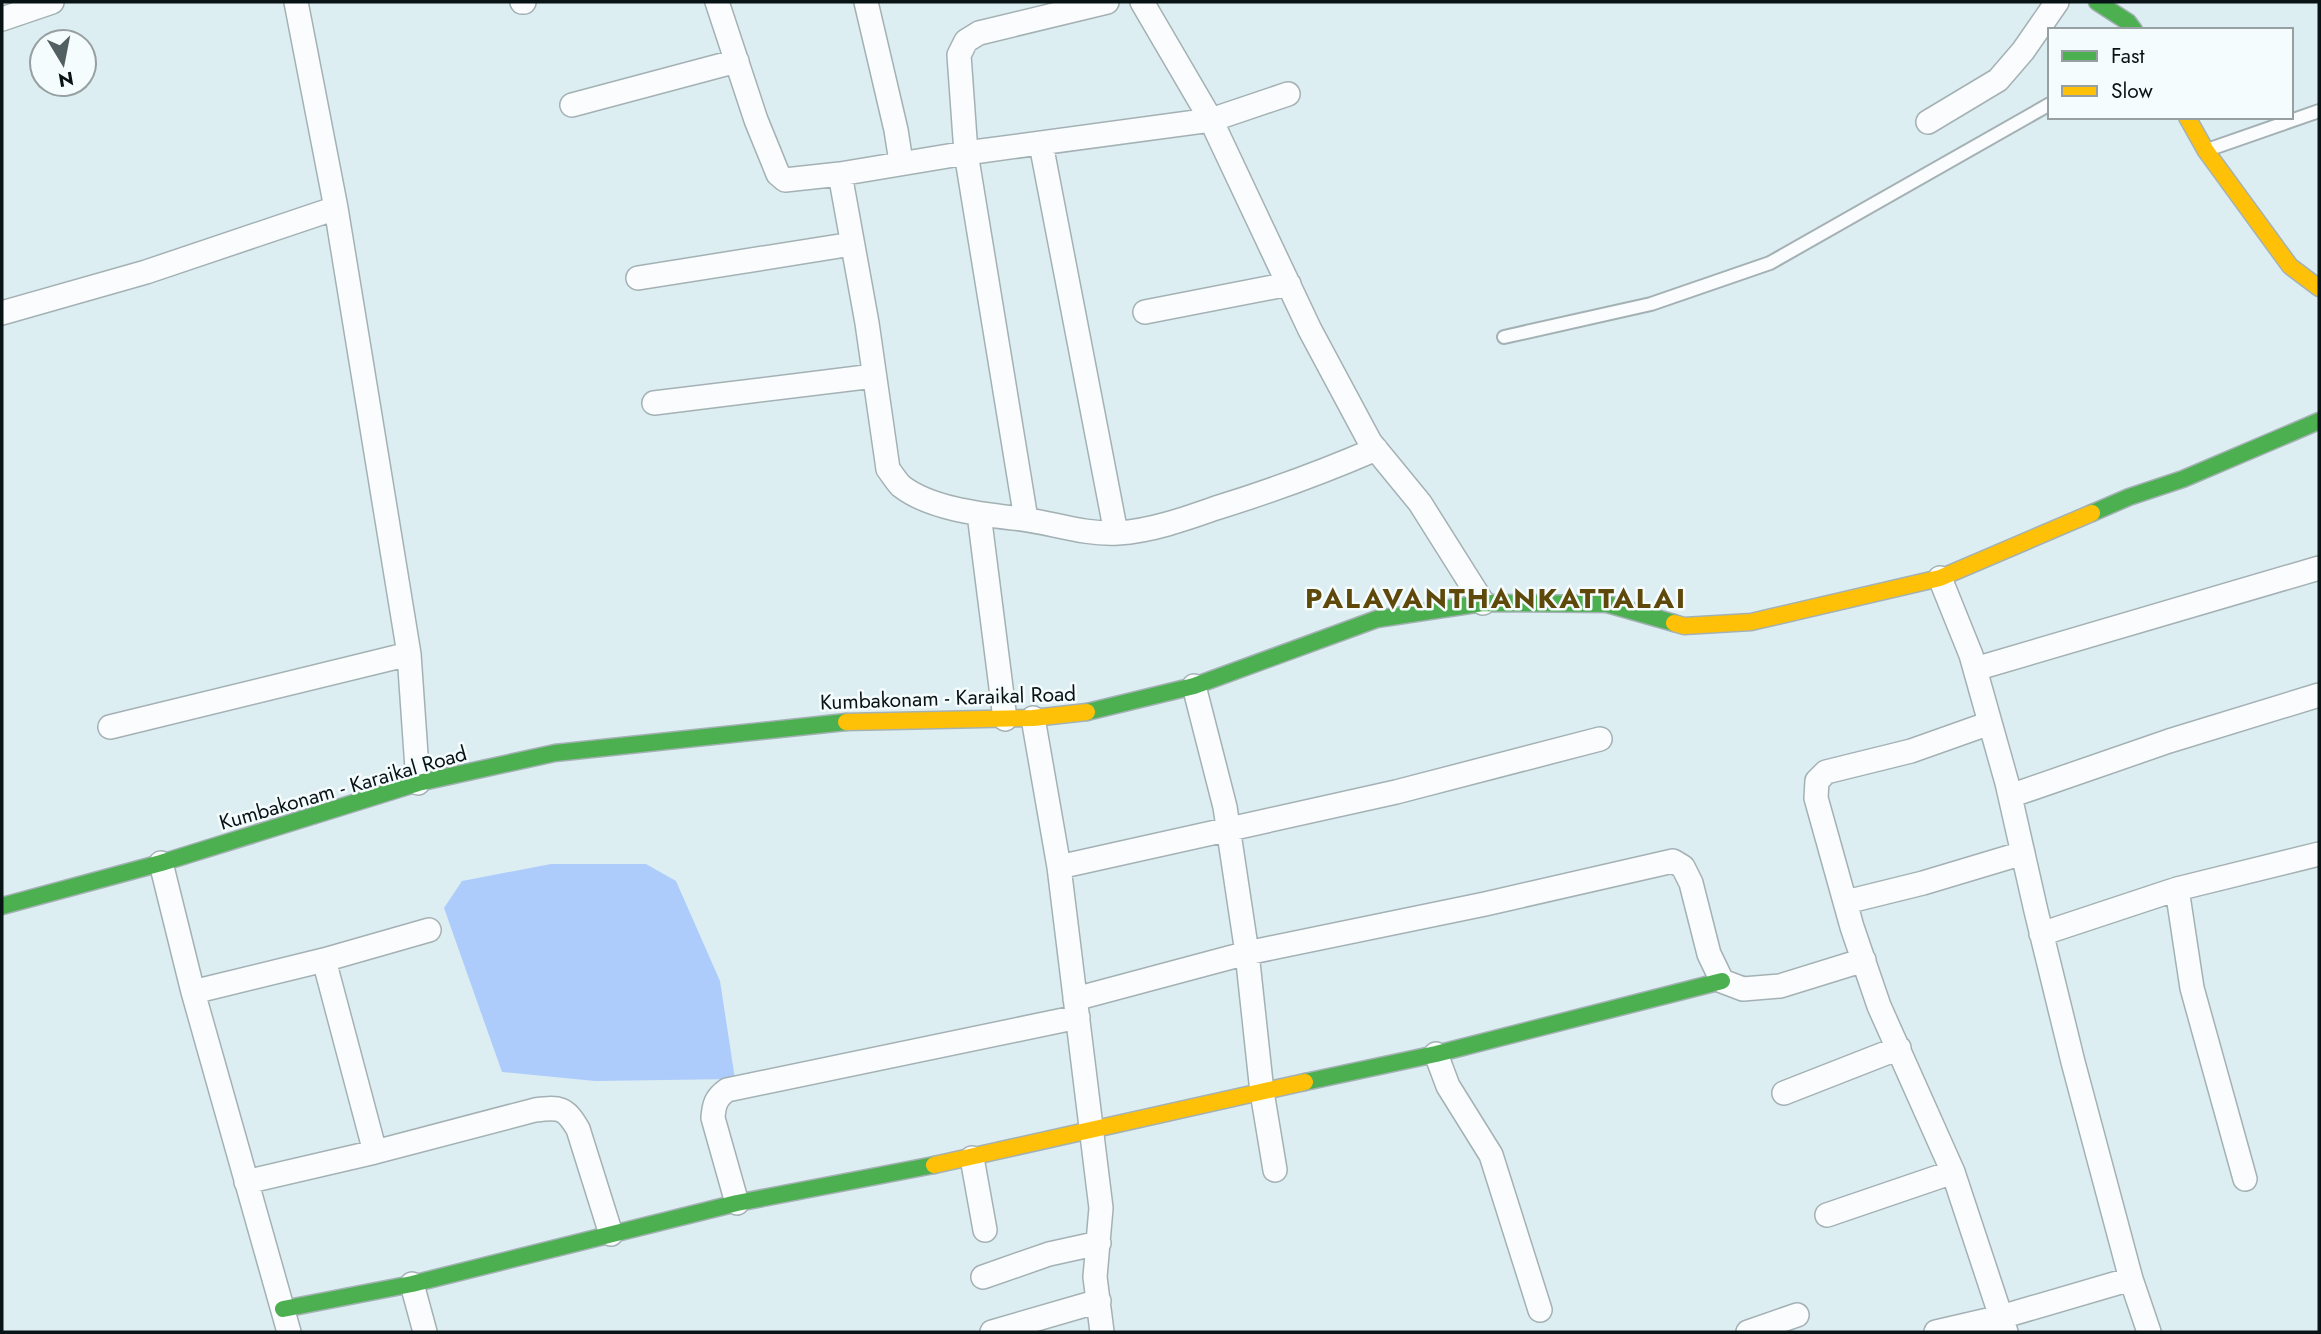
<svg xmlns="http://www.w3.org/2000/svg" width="2321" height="1334" font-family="Jost,sans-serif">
<rect width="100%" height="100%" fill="#ddeef2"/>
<path fill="#adccfb" d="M551,864H646L676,881L720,981L735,1079L595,1081L502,1072L444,908L462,881Z"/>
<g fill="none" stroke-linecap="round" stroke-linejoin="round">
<defs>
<path id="lane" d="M2210,149L2319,111
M1504,337L1651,304L1770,263L2050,104"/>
<path id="street" d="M296,2L336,208L409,654L418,783
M522,2H524
M717,2L756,120L778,174L785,180L840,174L966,153L1211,120L1288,94
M866,2L896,130L901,162
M1142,2L1211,120L1310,330L1370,442L1420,503L1483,603
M2,19L52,2
M572,105L737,61
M1928,122L1998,80L2023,51L2057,2
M1041,144L1116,533
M840,174L867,323L888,469C892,474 896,481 901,486C929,508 978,514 1013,518C1048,521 1082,535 1118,533C1151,531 1185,519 1216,508C1271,491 1323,472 1376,449
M638,278L852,244
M1145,312L1289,284
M2,313L146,272L336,208
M654,403L874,376
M979,514L1005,719
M1026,519L966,153L959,55L966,41L979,33L1107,2
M1940,578L1971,655L2007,783L2036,911L2073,1062L2131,1279L2149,1332
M1975,669L2319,568
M1194,686L1225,807L1247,953L1262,1092L1275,1170
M1033,718L1059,867L1101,1208L1095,1277L1102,1332
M1990,723L1911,751L1826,772L1817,781L1816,798L1852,927L1879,1006L1953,1172L2006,1332
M110,727L409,654
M2010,796L2169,741L2319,695
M161,863L193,992L289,1332
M1059,867L1396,792L1600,739
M2177,889L2192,988L2245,1179
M1846,902L1923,883L2023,853
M2041,934L2177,889L2319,854
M324,960L375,1152
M193,992L324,960L429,930
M1075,999L1247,953L1485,904L1673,861L1683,867L1691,883L1709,954L1722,981L1743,989L1780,986L1864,960
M1436,1054L1448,1086L1491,1155L1540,1310
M1784,1093L1899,1048
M972,1158L985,1230
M246,1182L375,1152L535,1110C560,1107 565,1107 578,1129L611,1234
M737,1203L713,1118C714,1104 716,1098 727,1090L1078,1017
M1827,1215L1953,1172
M983,1277L1049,1254L1099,1243
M412,1284L425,1332
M992,1332L1099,1301
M1748,1332L1797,1315
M1936,1332L2001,1317L2131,1279"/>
<path id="fast" d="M2097,2L2128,22L2134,30
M2092,513L2129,497L2183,479L2319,421
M1087,712L1194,686L1377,619L1483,603L1607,604L1674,623
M2,906L161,863L418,783L555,753L846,722
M1305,1082L1436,1054L1722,981
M283,1309L412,1284L737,1203L934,1165"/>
<path id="slow" d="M2187,117L2206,151L2290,266L2319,288
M1674,623L1684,626L1751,622L1940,578L2092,513
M846,722L1033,718L1087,712
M934,1165L1305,1082"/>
</defs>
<use href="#lane" stroke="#a4b1b4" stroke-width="16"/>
<use href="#street" stroke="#a4b1b4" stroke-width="26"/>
<use href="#fast" stroke="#a4b1b4" stroke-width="19"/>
<use href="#slow" stroke="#a4b1b4" stroke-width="19"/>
<use href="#lane" stroke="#fafcfd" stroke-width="12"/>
<use href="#street" stroke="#fafcfd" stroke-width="23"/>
<use href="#fast" stroke="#4caf50" stroke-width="16"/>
<use href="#slow" stroke="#ffc107" stroke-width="16"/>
</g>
<g text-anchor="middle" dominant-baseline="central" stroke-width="5" stroke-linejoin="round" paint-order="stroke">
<g font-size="21" fill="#081316" stroke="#f5fcfd">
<text transform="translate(948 698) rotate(-2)">Kumbakonam - Karaikal Road</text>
<text transform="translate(343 788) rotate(-16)">Kumbakonam - Karaikal Road</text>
</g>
<g font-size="28" font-weight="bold" letter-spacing="2" fill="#5e490b" stroke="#f5fcfd">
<text x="1496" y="598">PALAVANTHANKATTALAI</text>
</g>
</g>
<rect width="2321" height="1334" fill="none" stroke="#081316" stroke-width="7"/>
<rect x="2048" y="28" width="245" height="91" fill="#f5fcfd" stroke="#969fa1" stroke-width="2"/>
<rect x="2062" y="51" width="35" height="10" fill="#4caf50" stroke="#969fa1" stroke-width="2"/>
<text x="2111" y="63" font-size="21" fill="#081316">Fast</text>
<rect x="2062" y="86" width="35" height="10" fill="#ffc107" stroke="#969fa1" stroke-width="2"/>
<text x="2111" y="98" font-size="21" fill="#081316">Slow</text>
<g transform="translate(63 63) rotate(170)"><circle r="33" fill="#f5fcfd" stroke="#969fa1" stroke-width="2"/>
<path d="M0-5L12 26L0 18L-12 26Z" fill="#536063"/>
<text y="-10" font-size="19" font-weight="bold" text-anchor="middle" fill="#081316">N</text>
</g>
</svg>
